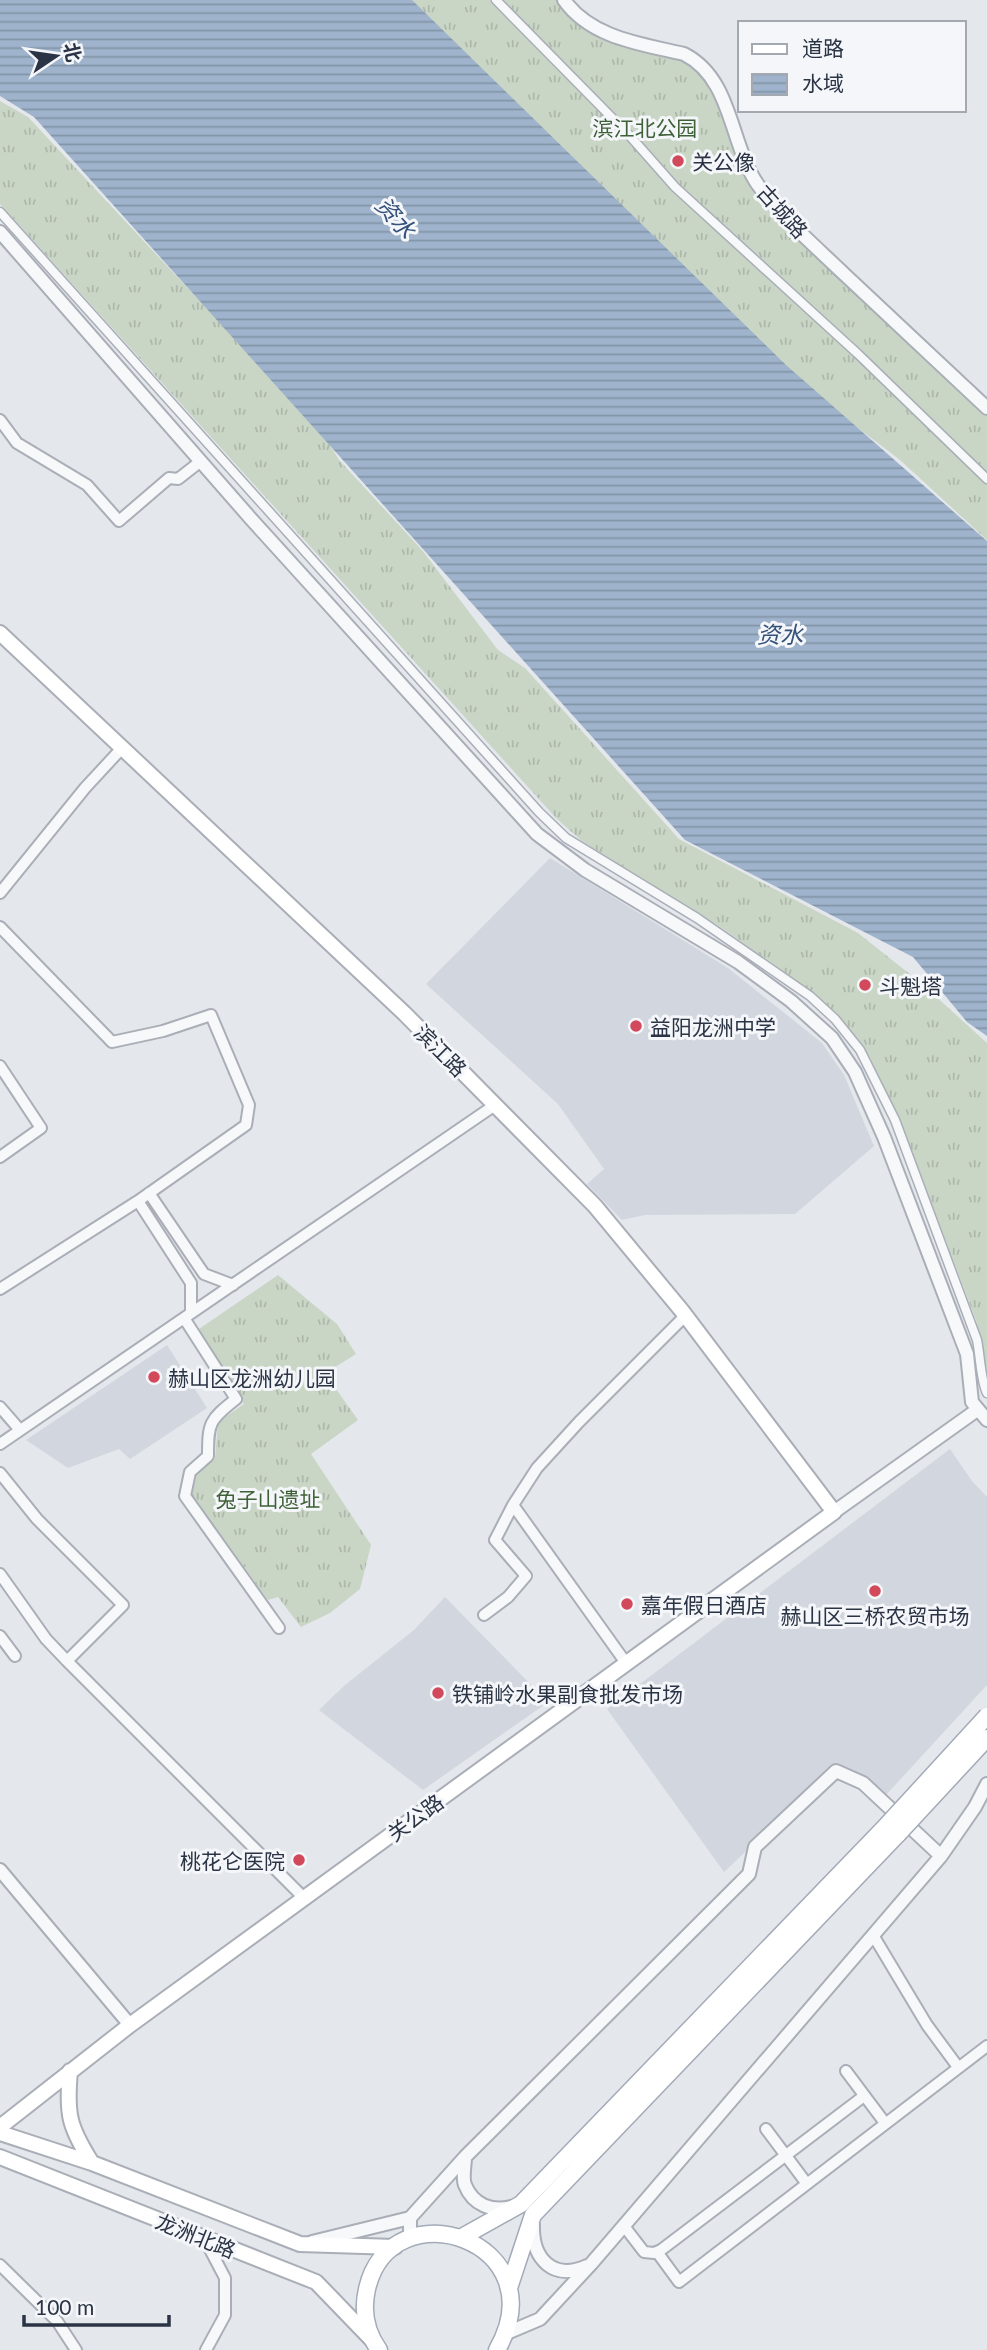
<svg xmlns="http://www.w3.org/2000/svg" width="987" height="2350" font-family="Lato,'Noto Sans SC',sans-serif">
<defs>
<pattern id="grass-tufts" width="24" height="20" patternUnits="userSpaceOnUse" patternTransform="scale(1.75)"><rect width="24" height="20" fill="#c9d6c5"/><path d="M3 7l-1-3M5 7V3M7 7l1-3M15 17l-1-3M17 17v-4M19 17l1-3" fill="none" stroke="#adb8ab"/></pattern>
<pattern id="water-rules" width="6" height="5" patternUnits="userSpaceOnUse" patternTransform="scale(1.75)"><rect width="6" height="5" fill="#9fb4cc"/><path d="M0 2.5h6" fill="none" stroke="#8293a7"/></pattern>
</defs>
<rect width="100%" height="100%" fill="#e4e7ec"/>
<path fill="#d2d6de" d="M550,858L728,968L822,1043L844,1075L874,1146L795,1214L645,1215L622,1220L587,1184L604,1169L558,1104L426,984Z
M167,1345L207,1408L130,1459L119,1449L68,1468L26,1440Z
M950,1449L972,1481L987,1497V1685L886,1795L864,1775H826L724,1872L607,1709Z
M445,1597L548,1702L423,1790L319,1710L345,1685L414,1630Z"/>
<path fill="url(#grass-tufts)" d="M412,0H557L578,22L693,64L713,86L739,169L758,200L987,413V540L900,460L768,359L437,30Z
M0,101L28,117L322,432L339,460L422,550L498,650L525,668L679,839L858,933L921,983L987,1043V1370L976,1320L905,1134L870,1057L846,1026L811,991L722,928L583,842L557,819L0,204Z
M278,1275L337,1324L356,1354L332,1369L336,1389L358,1420L311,1454L371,1545L360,1589L330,1613L301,1627L278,1597L268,1600L192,1495L197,1473L215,1459L218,1422L244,1404L196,1331Z"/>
<path fill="url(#water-rules)" d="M0,0H412L786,365L987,541V1036L967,1022L913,957L685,840L34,117L0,96Z"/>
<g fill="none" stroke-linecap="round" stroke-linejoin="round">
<defs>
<path id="pedestrian" d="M496,0L630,136L675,187L858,354L987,479
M0,212L539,812L566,838L697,918L810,996L835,1019L860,1050L895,1120L977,1340C980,1354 981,1382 987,1393"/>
<path id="minor" d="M0,420L17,443L87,485L119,521L169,478L178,479L201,461
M0,893L85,788L122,748
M0,927L112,1042L163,1031L211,1015L249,1105L246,1125L138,1201L0,1289
M0,1066L41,1128L0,1157
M149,1193L204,1274L233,1285
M138,1201L191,1283V1313
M184,1318L236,1399C209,1420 208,1423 208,1456L190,1472L185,1496L279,1628
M0,1407L20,1430
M0,1444L495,1105
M0,1473L37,1519L123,1605L67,1661L46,1639L0,1574
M513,1505L626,1663
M484,1615L508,1597L526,1576L495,1540L513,1505L537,1468L579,1422L686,1315
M0,1636L15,1656
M67,1661L304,1898
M873,1935L927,2025L958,2067
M846,2071L885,2123
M766,2129L807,2184
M624,2226L644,2252L654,2253L661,2250L864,2096
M204,2238L225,2278V2315L206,2350
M657,2252L679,2282L987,2046
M0,2265L57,2321L76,2350"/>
<path id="tertiary" d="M564,0C591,38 641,44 684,54C733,79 729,143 758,185C782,218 814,245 843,273C891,318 939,363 987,408
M0,232L252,520L537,834L585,870L738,962L791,1001L832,1038L855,1072L884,1137L967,1354L972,1402L987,1420
M834,1512L977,1410
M0,1870L130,2025
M465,2157C465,2165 462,2178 465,2185C473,2205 492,2212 511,2207
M533,2225C532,2260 554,2281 587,2266
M410,2239V2218L465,2157L749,1874L755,1847L836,1771L863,1783L941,1856
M312,2242L410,2218
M507,2333L540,2319L591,2264L941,1856L975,1807L987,1784"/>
<path id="secondary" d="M0,633L404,1013L595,1206L682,1311L834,1512L130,2025L0,2127
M70,2071C66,2114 69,2127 92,2163
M0,2133L92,2163L300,2244L395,2247
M0,2157L316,2282L373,2341"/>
<path id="primary" d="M462,2237L521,2204L887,1825
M509,2288L533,2215L898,1834
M379,2350C366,2332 362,2311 367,2289C391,2185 559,2241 497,2350"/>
</defs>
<use href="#pedestrian" stroke="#a9aeb7" stroke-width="11"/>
<use href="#minor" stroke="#a9aeb7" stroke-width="14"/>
<use href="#tertiary" stroke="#a9aeb7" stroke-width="16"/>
<use href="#secondary" stroke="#a9aeb7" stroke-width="18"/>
<use href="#primary" stroke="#a3abb8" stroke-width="19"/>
<use href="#pedestrian" stroke="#f7f8fa" stroke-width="8"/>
<use href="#minor" stroke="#f7f8fa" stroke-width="10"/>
<use href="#tertiary" stroke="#f7f8fa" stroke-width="12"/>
<use href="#secondary" stroke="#fff" stroke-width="14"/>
<use href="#primary" stroke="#fff" stroke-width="16"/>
<defs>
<path id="primary-bridge" d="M887,1825L987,1716
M898,1834L987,1738"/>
</defs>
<use href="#primary-bridge" stroke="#a3abb8" stroke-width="19" stroke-linecap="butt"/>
<use href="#primary-bridge" stroke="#fff" stroke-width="16"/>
</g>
<g fill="#d1495b" stroke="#f4f6f9" stroke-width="2.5">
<circle cx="678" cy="161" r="7"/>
<circle cx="865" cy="985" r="7"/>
<circle cx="636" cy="1026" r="7"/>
<circle cx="154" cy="1377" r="7"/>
<circle cx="875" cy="1591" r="7"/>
<circle cx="627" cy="1604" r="7"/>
<circle cx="438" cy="1693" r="7"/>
<circle cx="299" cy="1860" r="7"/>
</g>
<g text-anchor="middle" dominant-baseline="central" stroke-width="6" stroke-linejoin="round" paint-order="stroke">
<g font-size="21" fill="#3f6138" stroke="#f4f6f9">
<text x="645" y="127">滨江北公园</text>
<text x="268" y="1498">兔子山遗址</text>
</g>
<g font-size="21" fill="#2b3445" stroke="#f4f6f9" text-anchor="start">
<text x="692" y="161">关公像</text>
<text x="879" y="985">斗魁塔</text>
<text x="650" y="1026">益阳龙洲中学</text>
<text x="168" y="1377">赫山区龙洲幼儿园</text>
<text x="641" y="1604">嘉年假日酒店</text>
<text x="875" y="1615" text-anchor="middle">赫山区三桥农贸市场</text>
<text x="452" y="1693">铁铺岭水果副食批发市场</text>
<text x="285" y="1860" text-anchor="end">桃花仑医院</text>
</g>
<g font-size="21" fill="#2b3445" stroke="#f4f6f9">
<text transform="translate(783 211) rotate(48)">古城路</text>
<text transform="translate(441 1050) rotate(45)">滨江路</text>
<text transform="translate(415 1817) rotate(-36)">关公路</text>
<text transform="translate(196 2235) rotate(22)">龙洲北路</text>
</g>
<g font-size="23" font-style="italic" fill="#34527a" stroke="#f4f6f9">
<text transform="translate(396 217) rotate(48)">资水</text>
<text x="780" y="634">资水</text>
</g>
</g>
<rect x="738" y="21" width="228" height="91" fill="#f4f6f9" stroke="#a4a8b1" stroke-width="2"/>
<rect x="752" y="44" width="35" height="10" fill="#ffffff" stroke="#a4a8b1" stroke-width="2"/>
<text x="802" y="56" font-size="21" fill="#2b3445">道路</text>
<rect x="752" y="74" width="35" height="21" fill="url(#water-rules)" stroke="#a4a8b1" stroke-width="2"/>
<text x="802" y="91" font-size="21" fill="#2b3445">水域</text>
<g transform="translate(56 56) rotate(77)" stroke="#f4f6f9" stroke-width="5" paint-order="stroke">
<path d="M0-5L12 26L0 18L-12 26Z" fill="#2b3445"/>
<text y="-10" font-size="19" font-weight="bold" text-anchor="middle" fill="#2b3445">北</text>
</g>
<path d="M24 2315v10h145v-10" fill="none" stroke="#2b3445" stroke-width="3.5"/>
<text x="35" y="2315" font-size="21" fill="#2b3445" stroke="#f4f6f9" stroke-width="5" paint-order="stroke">100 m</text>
</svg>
